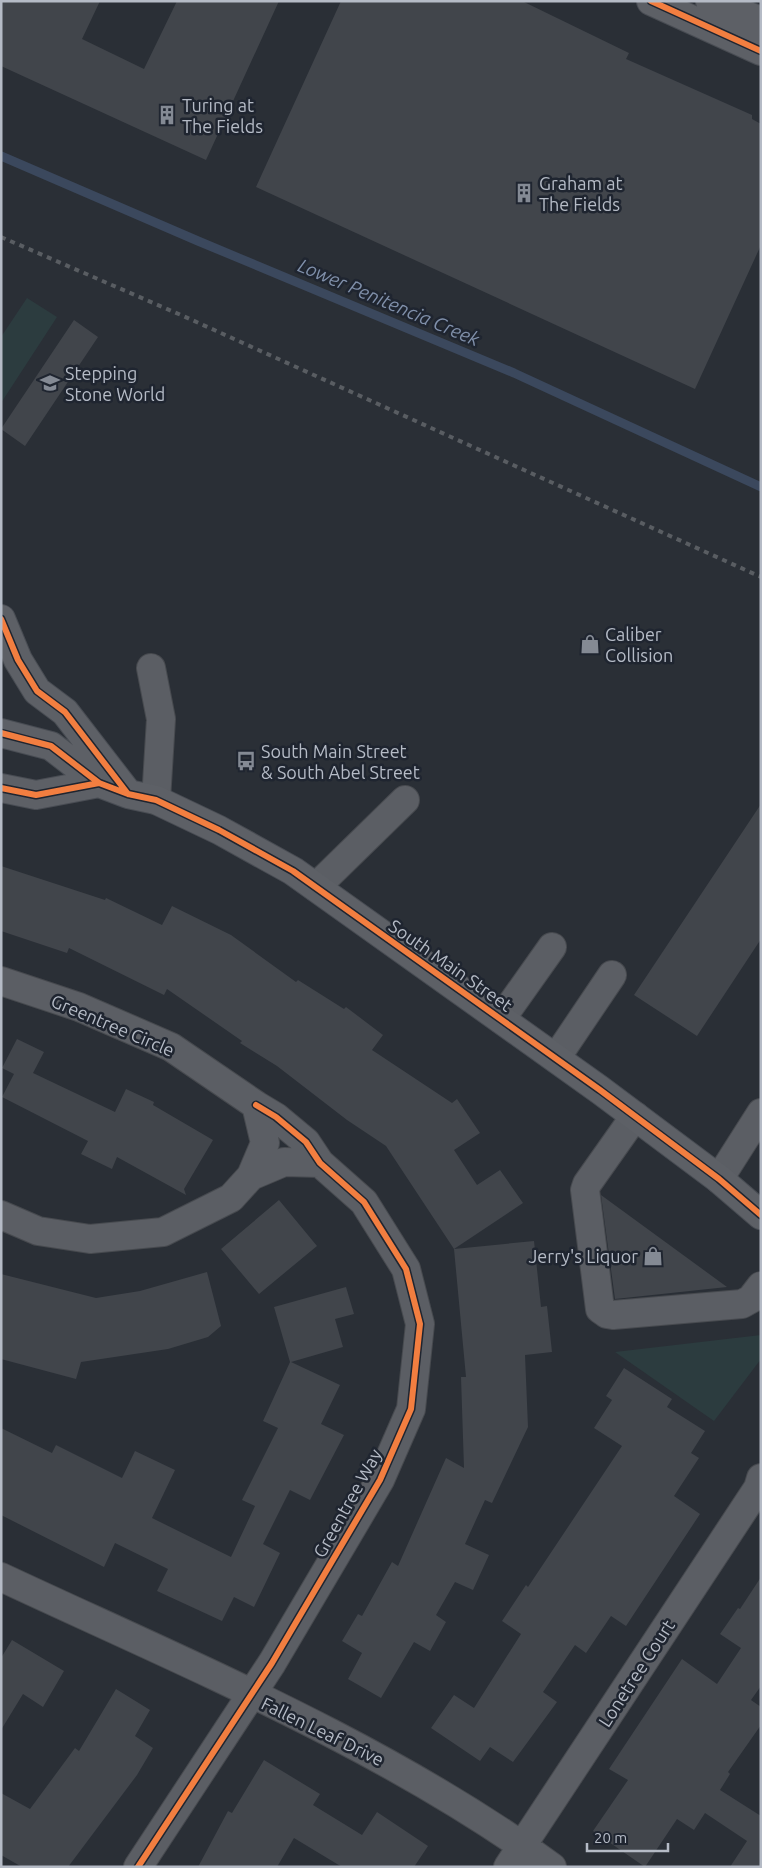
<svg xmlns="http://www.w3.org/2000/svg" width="762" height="1868" font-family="Ubuntu,sans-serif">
<rect width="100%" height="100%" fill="#2a2f36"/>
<path fill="#2c3c3f" d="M27,298L57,317L1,403V337Z
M761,1335V1359L714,1421L615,1352Z"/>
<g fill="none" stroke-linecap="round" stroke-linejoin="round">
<path stroke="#3b485d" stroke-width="9" d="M1,156L198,241L514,373L761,487"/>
</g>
<path fill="#41454b" d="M1,1H100L82,39L144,69L177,1H279L206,160L1,66Z
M341,1H522L629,53L626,59L752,115V119L761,124V245L695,389L256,187Z
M74,320L98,337L25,446L1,429Z
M761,804V939L697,1036L634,995Z
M1,866L105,900L106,898L162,925L172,906L231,935L296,982L298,980L344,1009L346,1007L383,1035L372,1050L452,1103L457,1099L480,1133L454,1150L477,1185L500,1170L523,1203L454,1249L386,1146L347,1120L277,1066L240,1043L242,1041L167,989L164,995L69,948L67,953L1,931Z
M17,1039L44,1052L33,1073L115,1112L126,1089L154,1102L153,1105L213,1140L184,1189L186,1195L117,1157L112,1169L81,1154L88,1141L2,1097L14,1074L2,1068Z
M601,1195L727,1287L615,1299Z
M279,1200L317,1246L259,1294L221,1249Z
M534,1241L541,1307L547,1306L552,1352L525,1355L528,1427L492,1503L485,1500L465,1544L489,1555L473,1590L455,1582L436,1615L446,1622L430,1651L414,1642L381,1698L348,1679L362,1653L342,1641L358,1614L362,1616L392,1562L398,1566L446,1458L464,1468L461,1377H466L454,1249Z
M207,1272L221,1326L208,1337L168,1349L81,1362L76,1379L1,1359V1274L96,1298L140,1291Z
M346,1287L354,1314L335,1319L343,1347L291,1362L340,1385L321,1424L344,1435L310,1500L290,1490L263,1544L280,1553L254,1607L234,1597L222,1621L157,1591L168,1569L115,1543L104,1567L1,1515V1428L52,1453L56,1445L122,1478L135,1451L175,1470L152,1518L231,1557L255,1506L242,1500L278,1428L263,1421L290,1362L274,1307Z
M624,1368L672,1399L667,1407L705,1431L691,1453L699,1458L674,1496L700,1514L626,1626L611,1616L586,1653L575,1645L543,1692L557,1702L513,1762L490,1747L480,1761L431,1728L454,1695L474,1708L521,1634L502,1621L526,1585L528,1587L622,1446L594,1428L612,1400L606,1396Z
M761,1577V1686L751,1700L761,1707V1725L728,1772L730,1774L720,1790L761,1816V1867H730L747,1841L705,1813L694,1830L677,1819L645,1867L593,1831L628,1780L609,1769L682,1659L717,1684L741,1648L720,1634L738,1608L740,1609Z
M12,1640L64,1671L43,1707L23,1694L1,1730V1658Z
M116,1689L150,1710L135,1736L153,1748L137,1775L68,1867H22L1,1855V1793L30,1809L75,1748L79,1751Z
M264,1760L320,1794L313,1805L362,1835L377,1812L428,1846L414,1867H342L294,1838L277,1867H198L228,1811L232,1813Z"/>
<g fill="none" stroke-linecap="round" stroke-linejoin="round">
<defs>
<path id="minor" d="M151,668L161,719L156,800
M316,887L405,800
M1,981L79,1007L171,1047L256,1105L265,1143L251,1176L231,1198L163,1232L90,1239L38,1231L1,1215
M501,1019L552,947
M556,1058L612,975
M635,1116L587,1184L585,1190L600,1309L607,1314L613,1315L742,1304L751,1299L761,1286
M251,1176L284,1162L320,1163
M719,1179L761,1113
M1,1577C187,1664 386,1746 552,1867
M138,1867L272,1663L380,1480L411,1409L420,1324L406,1269L364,1202L320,1163L306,1142L276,1117L256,1105
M508,1867L758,1488L761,1478"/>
<path id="major" d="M651,1L761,51
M710,1L761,21
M1,619L18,660L37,691L65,712L126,791
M1,733L51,746L99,783L128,794L156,800L219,830L293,871L600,1090L719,1179L761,1215
M1,788L36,795L99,783"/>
</defs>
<use href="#minor" stroke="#474a4f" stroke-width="30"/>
<use href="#major" stroke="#484c53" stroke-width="30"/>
<use href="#minor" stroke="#5b5e64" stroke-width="28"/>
<use href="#major" stroke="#5d6066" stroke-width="28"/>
<path stroke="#595d62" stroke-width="4" stroke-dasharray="5 5" stroke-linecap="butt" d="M1,237L181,315L761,577"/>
<defs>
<path id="cycleway" d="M651,1L761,51
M1,619L18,660L37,691L65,712L128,794
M1,733L51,746L99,783L128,794L156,800L219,830L293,871L600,1090L719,1179L761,1215
M1,788L36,795L99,783
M138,1867L272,1663L380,1480L411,1409L420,1324L406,1269L364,1202L320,1163L306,1142L276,1117L256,1105"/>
</defs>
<use href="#cycleway" stroke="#1f2530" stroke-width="9"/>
<use href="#cycleway" stroke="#f27e40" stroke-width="6"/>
</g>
<defs>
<symbol id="building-bare" viewBox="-9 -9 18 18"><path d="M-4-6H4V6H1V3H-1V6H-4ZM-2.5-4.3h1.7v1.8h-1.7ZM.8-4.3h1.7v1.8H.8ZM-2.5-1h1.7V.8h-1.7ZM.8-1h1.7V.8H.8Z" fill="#848a94" stroke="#1f2530" stroke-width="2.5" paint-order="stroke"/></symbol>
<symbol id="school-bare" viewBox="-9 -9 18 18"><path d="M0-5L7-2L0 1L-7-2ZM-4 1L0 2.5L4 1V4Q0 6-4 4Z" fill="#848a94" stroke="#1f2530" stroke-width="2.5" paint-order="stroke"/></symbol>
<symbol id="shop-bare" viewBox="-9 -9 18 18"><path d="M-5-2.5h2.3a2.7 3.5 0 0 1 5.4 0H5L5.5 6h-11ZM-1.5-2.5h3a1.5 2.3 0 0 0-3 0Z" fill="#848a94" stroke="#1f2530" stroke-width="2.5" paint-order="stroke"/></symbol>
<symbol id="bus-bare" viewBox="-9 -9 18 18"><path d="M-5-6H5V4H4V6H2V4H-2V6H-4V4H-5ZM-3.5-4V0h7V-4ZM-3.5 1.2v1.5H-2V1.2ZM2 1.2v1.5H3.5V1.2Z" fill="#848a94" stroke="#1f2530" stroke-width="2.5" paint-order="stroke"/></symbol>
</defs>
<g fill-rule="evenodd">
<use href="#building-bare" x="153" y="101" width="28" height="28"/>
<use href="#building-bare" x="510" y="179" width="28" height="28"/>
<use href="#school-bare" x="36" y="369" width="28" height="28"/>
<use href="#shop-bare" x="576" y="630" width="28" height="28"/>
<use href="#bus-bare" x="232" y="747" width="28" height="28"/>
<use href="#shop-bare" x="639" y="1242" width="28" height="28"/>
</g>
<g text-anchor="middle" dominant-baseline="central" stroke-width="5" stroke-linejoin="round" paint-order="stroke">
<g font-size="18" fill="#b5bbc6" stroke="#1f2530" text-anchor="start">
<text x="182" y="105">Turing at<tspan x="182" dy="21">The Fields</tspan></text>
<text x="539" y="183">Graham at<tspan x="539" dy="21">The Fields</tspan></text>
<text x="65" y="373">Stepping<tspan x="65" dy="21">Stone World</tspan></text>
<text x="605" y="634">Caliber<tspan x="605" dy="21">Collision</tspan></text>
<text x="261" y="751">South Main Street<tspan x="261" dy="21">&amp; South Abel Street</tspan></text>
<text x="638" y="1256" text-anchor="end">Jerry's Liquor</text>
</g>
<g font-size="18" fill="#b5bbc6" stroke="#1f2530">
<text transform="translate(451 965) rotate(35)">South Main Street</text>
<text transform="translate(113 1025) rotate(23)">Greentree Circle</text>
<text transform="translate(347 1503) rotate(-61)">Greentree Way</text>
<text transform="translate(636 1673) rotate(-57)">Lonetree Court</text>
<text transform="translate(323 1731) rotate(26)">Fallen Leaf Drive</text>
</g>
<g font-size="19" font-style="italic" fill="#8090aa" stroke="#1f2530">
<text transform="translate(389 302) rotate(23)">Lower Penitencia Creek</text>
</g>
</g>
<rect width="762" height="1868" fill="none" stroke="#b5bbc6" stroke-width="5"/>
<path d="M587 1843v8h81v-8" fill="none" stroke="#b5bbc6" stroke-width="2.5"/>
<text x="594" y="1843" font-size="15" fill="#b5bbc6" stroke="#1f2530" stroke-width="4" paint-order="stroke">20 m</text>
</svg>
